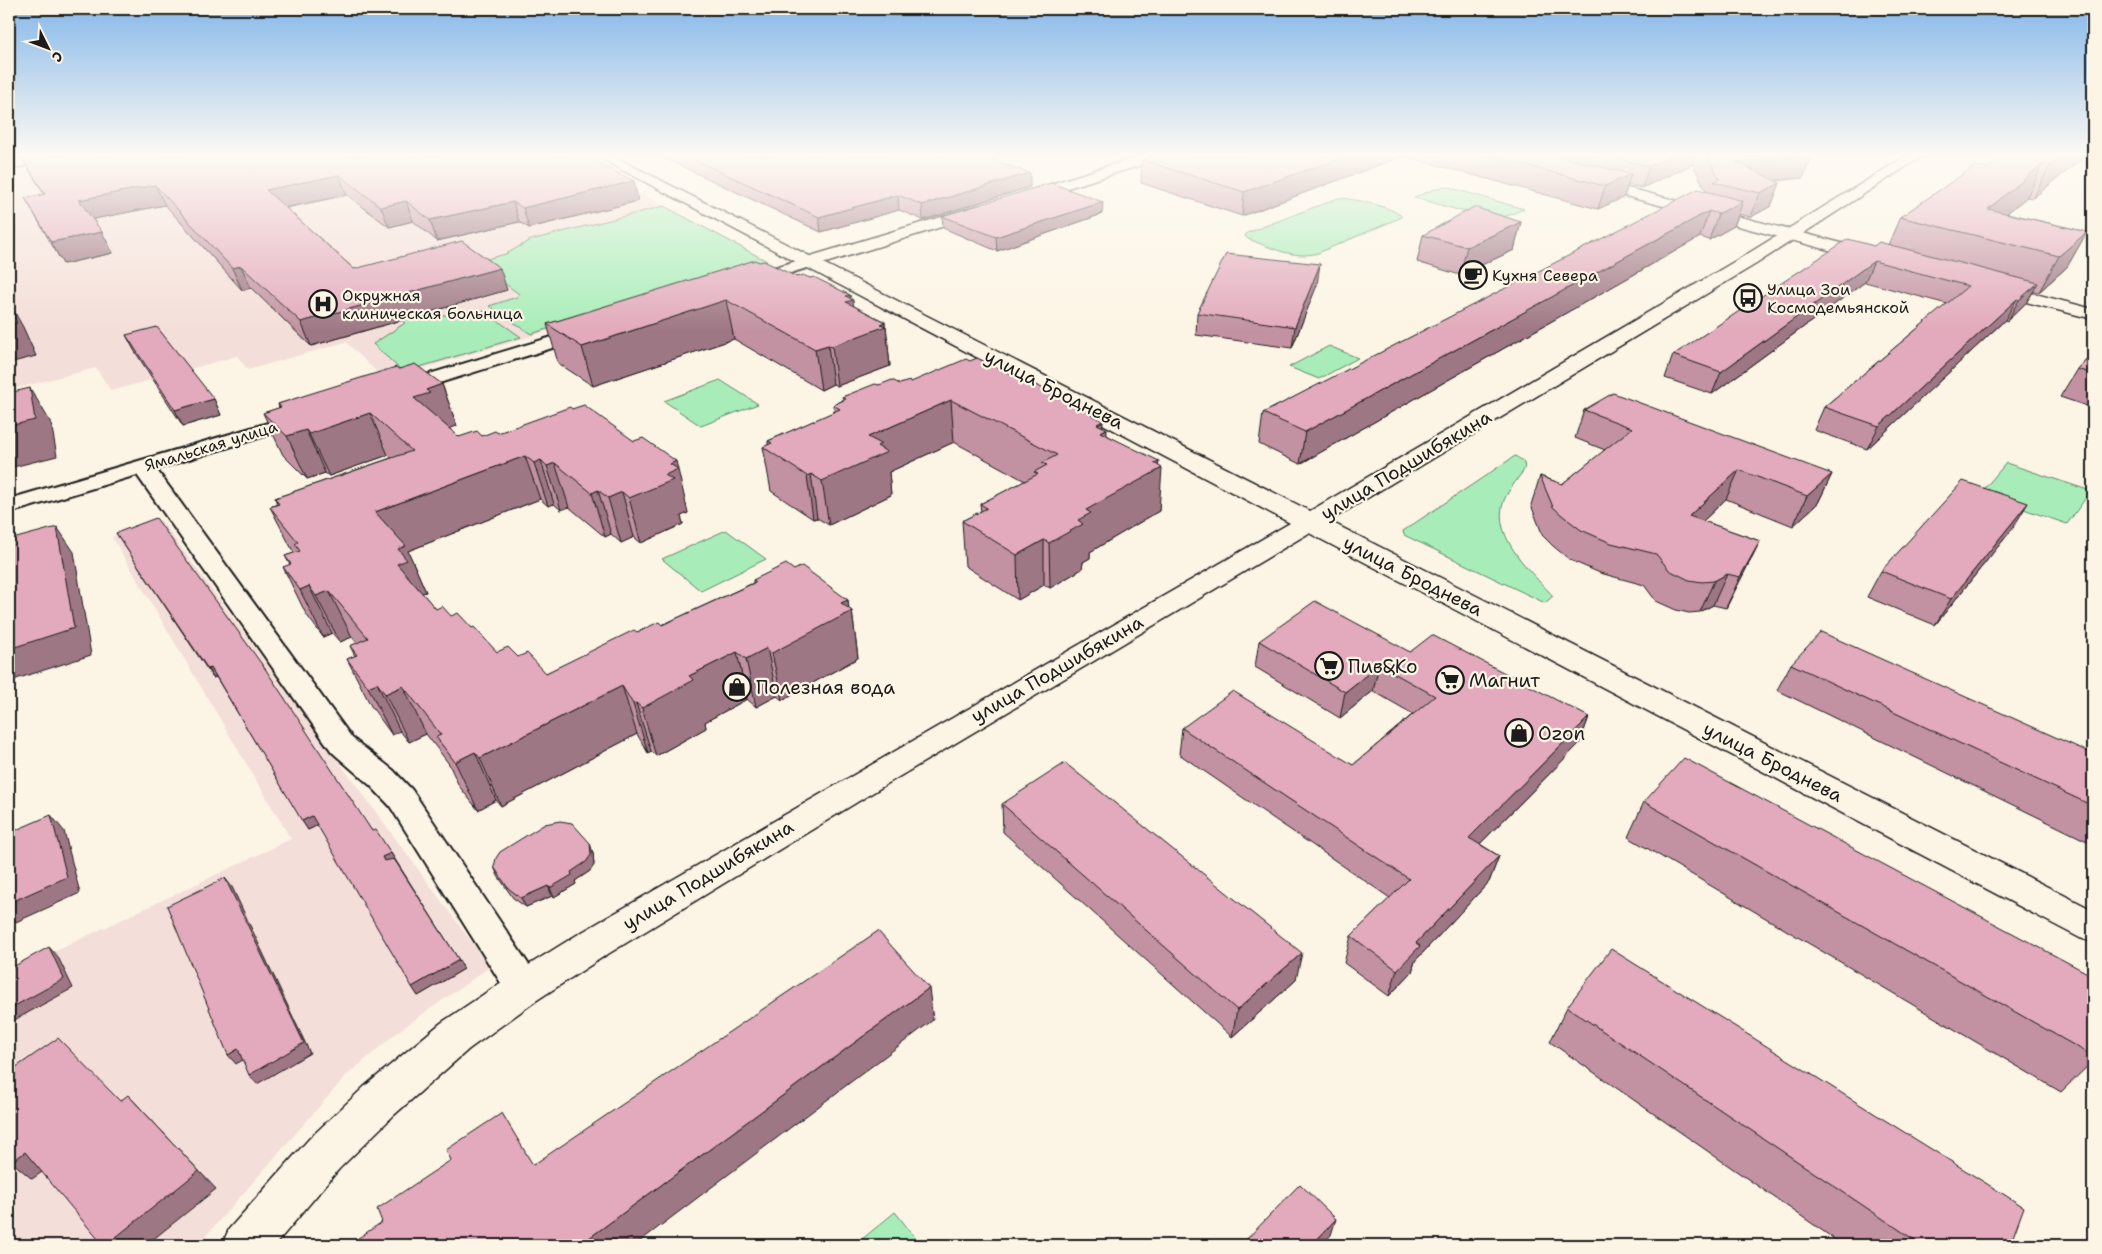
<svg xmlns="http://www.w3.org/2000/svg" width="2102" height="1254" font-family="'Shantell Sans',sans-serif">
<rect width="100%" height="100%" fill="#fcf5e5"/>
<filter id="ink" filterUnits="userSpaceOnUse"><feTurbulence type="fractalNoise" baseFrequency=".02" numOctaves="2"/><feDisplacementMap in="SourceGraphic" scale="10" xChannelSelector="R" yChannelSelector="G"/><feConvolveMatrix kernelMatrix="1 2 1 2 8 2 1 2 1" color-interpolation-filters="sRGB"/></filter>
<g filter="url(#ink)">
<path fill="#f4ded9" d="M120,155H569L768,262L765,266L385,380L346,342L248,370L237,356L111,391L96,368L9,390V172L35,171Z
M161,520L490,967L400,1030L346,1076L198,1245H9V973L291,839L112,537Z"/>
<path fill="#a8edb9" stroke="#62846a" d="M1444,186L1524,209L1494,221L1414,197Z
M1338,198C1351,198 1395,207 1402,217L1318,253C1294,260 1270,247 1248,239L1245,236L1247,233Z
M664,206L767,261L531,334L489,306L517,297L519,294L475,262L506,254L531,240Z
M484,311L521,337L403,372L373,344L405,323L392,313L465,316Z
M1329,346L1358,358L1319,379L1289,367Z
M720,380L758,404L701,426L664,401Z
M1515,456C1522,460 1526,462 1524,470C1518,478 1511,487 1506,496C1487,533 1530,571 1553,596L1545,603L1404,535L1403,531Z
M2006,463L2091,491L2067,524L1980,494Z
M726,530L766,559L701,591L662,559Z
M895,1212L921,1245H855Z"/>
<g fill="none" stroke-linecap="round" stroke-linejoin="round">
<defs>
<path id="minor" d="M810,257L816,259L818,262L816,265L749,286L743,285L741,281L743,277Z
M585,327L591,328L594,332L591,336L407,393L400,395L393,393L390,389L393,385Z
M305,412L312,414L315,418L312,422L156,469L352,738L393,770L412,790L537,977L542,988L537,999L524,1004L511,999L390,806L371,786L332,752L137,475L9,513V499Z"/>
<path id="tertiary" d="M38,155H69L63,159L9,169V161Z
M1143,155H1165L1164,158L1029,200H1019L1017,197L1019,194Z
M1589,178L1880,253L1882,257L1880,261L1874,262L1584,185L1582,182L1584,179Z
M978,206L983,208L986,211L983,214L816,266H804L802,262L804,258Z
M1993,283L2093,309V319L1987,292L1984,288L1987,284Z"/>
<path id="secondary" d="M594,155H611L1310,511L1744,256L1908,155H1924L1756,264L1329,521L2093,910V942L2080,938L1309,533L890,782L603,957L537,1000L469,1049L394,1115L339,1169L275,1245H222L229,1229L309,1139L364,1087L441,1023L511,976L577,935L1290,523Z"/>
</defs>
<use href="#minor" stroke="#1c1c1c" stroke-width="4"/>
<use href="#tertiary" stroke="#1c1c1c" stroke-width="3"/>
<use href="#secondary" stroke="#1c1c1c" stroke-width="3"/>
<use href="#minor" fill="#fcf5e5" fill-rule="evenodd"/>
<use href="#tertiary" fill="#fcf5e5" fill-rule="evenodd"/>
<use href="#secondary" fill="#fcf5e5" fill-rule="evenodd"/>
</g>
<path fill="#c292a2" stroke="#1c1c1c" d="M20,156H585L638,201L529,228L519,222L437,241L413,221L389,227L347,195L286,208L354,269L507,290L311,346L251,288L242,290L165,205L93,219L113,253L63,264L25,198L44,194L21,157Z
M660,156H981L1030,187L923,220L899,210L821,232Z
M1157,156H1812L1803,178L1776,181L1780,183L1771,206L1751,217L1739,214L1734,226L1709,240L1700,237L1300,464L1259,444L1263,413L1706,191L1693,164L1642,188L1628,185L1624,197L1598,209L1403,156L1242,216L1141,183L1142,160Z
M2083,158L2033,198L2027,197L2007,213L2087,232L2067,267L2039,292L2034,291L2026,303L2007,321L2005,320L1867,449L1814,430L1824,407L1947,304L1865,282L1712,394L1665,378L1673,355L1874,246L1888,245L1900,217L1988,168Z
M1102,214L997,251L943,228L942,216Z
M1521,222L1514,250L1460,275L1417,262L1423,235Z
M759,262L797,277L810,278L850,295L851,299L854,306L885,322V326H886L890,366L837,386L833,384L821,390L734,339L593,386L558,363L547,324Z
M1317,285L1292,348L1196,335L1197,313Z
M126,335L214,399L221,415L183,426L134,350Z
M2093,352V408L2060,397L2077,369Z
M399,369L442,384L457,426L449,428L459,437L482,436L498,433L572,409L634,441L677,469L688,513L681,516L683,524L641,543L634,537L621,543L611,534L605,537L569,507L561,510L554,504L548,506L540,499L408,551L426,592L422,593L436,609L472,628L497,652L518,657L546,673L637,632L662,625L753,583V580L794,570L848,600L849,609L852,611L858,658L782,700L777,696L756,707L747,699L705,722L706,728L656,756L651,751L648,753L637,734L501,806L496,800L478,810L459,786L449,764L426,734L409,742L400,731L392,735L371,706L347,659L355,656L350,646L357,643L352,637L340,642L332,633L323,637L306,614L283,567L290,565L285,556L294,553L270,507L277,504L275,498L391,458L388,455L329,476L325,473L307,479L283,455L263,413L279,408L278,404Z
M911,382L1096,418L1103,421L1102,426L1107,435L1158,466L1159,511L1090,552V558L1083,562L1082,569L1050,588L1044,585L1018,600L965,566L962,521L981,511L980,504L1025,481L954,442L889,472L891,495L829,525L817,518L813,519L771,491L763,447L768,445V441L834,412L833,405L843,400L842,397L879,385L900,384Z
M1584,410L1832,474L1818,503L1793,526L1726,499L1703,521L1760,541L1745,571L1726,608L1713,605L1700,612L1689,613L1676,610L1656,601L1644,585L1600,573L1570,560L1553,546L1543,536L1531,505L1540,476L1562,484L1605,450L1575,438Z
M2013,528L1935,625L1867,597L1881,571Z
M116,533L391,853L459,960L464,969L418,996L318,825L308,830L216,677L213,678Z
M1259,641L1410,652L1589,717L1579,744L1480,844L1499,856L1489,882L1415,961L1412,972L1389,996L1344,963L1351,936L1390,898L1179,754L1182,728L1353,765L1413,714L1373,691L1340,718L1255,667Z
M1791,664L2093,754V844L1777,690Z
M2093,686V694L2090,692Z
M1644,802L2093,976V1061L2061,1092L1628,837Z
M1002,804L1296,980L1232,1037L1003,832Z
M593,853L594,865L590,871L575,881L576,884L554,897L552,896L526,907L513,898L498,876L494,867Z
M1567,1007L2010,1245H1843L1550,1042Z"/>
<path fill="#9e7784" stroke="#1c1c1c" d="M1347,156H1403L1242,216L1244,192Z
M1672,156H1696L1693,164L1642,188L1649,166Z
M1812,156L1803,178L1728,184L1736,162Z
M2063,156H2085L2083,158L2033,198L2050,166Z
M2043,164L2027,197L1979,236L1988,209Z
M1030,173V187L923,220L922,205Z
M1631,174L1624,197L1598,209L1605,186Z
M339,175L347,195L274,210L266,190Z
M634,181L638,201L529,228L523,208Z
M1780,183L1771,206L1751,217L1760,193Z
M155,185L165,205L89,220L79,200Z
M898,195L899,210L821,232L819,217Z
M406,201L413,221L389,227L381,207Z
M1743,201L1734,226L1709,240L1718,214Z
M513,202L519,222L437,241L430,220Z
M1103,202L1102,214L997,251L996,237Z
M1709,211L1700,237L1300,464L1305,432Z
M1521,222L1514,250L1460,275L1467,247Z
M102,232L113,253L63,264L51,242Z
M2087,232L2067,267L2039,292L2059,256Z
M1874,261L1865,282L1712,394L1721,372Z
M1320,264L1317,285L1292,348L1295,327Z
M241,266L251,288L242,290L232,268Z
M500,268L507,290L311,346L301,322Z
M2038,283L2026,303L2007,321L2019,300Z
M850,295L851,301L853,300L857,337L880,324L885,322V327L886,326L890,366L837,386L832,346L846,296Z
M2017,299L2005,320L1867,449L1879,426Z
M726,300L734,339L593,386L582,347Z
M9,302L23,327L36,356L9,363Z
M828,345L833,384L821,390L815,349Z
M442,384L457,426L444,430L414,398L426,390Z
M30,388L51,423L57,456L9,468V426Z
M214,399L221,415L183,426L175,410Z
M951,400L954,442L889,472L891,495L829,525L822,481L868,437Z
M370,413L388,455L329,476L309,434Z
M1096,413L1095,455L1091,415Z
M1103,421L1102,431L1107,429L1105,471L1097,424Z
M306,430L325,473L307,479L287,436Z
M525,456L540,499L408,551L426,592L422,593L417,610L375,512Z
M541,460L554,504L548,506L534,463Z
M676,461L688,513L681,516L683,524L641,543L629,498L670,464Z
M1159,461L1158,470L1162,468L1159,511L1090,552V558L1083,562L1082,569L1050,588L1049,543L1078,520L1086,510Z
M555,463L569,507L561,510L547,466Z
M1739,470L1726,499L1677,546L1689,516Z
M811,474L817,518L813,519L807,476Z
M1832,474L1818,503L1793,526L1807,496Z
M598,490L611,534L605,537L592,493Z
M622,492L634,537L621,543L608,498Z
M2028,503L2013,528L1935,625L1951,599Z
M57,527L74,552L91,655L10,681L9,680V649Z
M1044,540V585L1018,600L1017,555Z
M1760,541L1745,571L1726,608L1740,577Z
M1727,574L1713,605L1700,612L1714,581Z
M309,586L332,633L323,637L300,590Z
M329,591L352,637L340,642L316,596Z
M848,600L849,612L852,611L858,658L782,700L772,653L841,603Z
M767,648L777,696L756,707L746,659Z
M737,652L747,699L705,722L706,728L656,756L642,708L689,676Z
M1379,665L1373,691L1340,718L1345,692Z
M211,668L216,677L213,678L208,669Z
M377,683L400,731L392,735L368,687Z
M403,686L426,734L409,742L385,694Z
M622,686L637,734L501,806L480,758Z
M636,703L651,751L648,753L633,704Z
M1589,717L1579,744L1460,864L1469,838Z
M475,752L496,800L478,810L455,762Z
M51,815L64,831L80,893L16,922L9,914V903Z
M312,816L318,825L308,830L302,821Z
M590,843L593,853L594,865L590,871L575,881L576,884L554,897L550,888L571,872Z
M391,853L396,862L384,861L382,857Z
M1499,856L1489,882L1415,961L1412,972L1389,996L1397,970L1416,943Z
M225,878L232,887L310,1053L257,1084L249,1075Z
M548,886L552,896L526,907L521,898Z
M49,947L58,957L73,988L9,1023V1009Z
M1302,953L1296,980L1232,1037L1237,1010Z
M459,960L464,969L418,996L412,987Z
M929,988L933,1020L635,1245H582L581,1244Z
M238,1049L246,1058L236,1064L228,1055Z
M128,1095L216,1189L146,1245H106Z
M25,1152L45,1170L32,1179L12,1162Z
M1336,1219L1331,1235L1322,1245H1312Z"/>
<path fill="#e2aabc" stroke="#1c1c1c" d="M21,156H585L634,181L523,208L513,202L430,220L406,201L381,207L339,175L266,190L354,269L462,241L500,268L301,322L241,266L232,268L155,185L79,200L102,232L51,242L25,198L45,194Z
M686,156H981L1030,173L922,205L898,195L819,217Z
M1157,156H1347L1244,192L1142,160Z
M1490,156H1557L1631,174L1605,186Z
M1608,156H1672L1649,166Z
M1707,156H1812L1736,162L1780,183L1760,193L1714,182L1720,179Z
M2007,156H2063L2050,166L2043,164L1988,209L2087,232L2059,256L1900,217L1975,166L1988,168Z
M1051,183L1103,202L996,237L942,216Z
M1698,189L1743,201L1718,214L1709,211L1305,432L1263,413Z
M1474,207L1521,222L1467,247L1423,235Z
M1848,239L1874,246L1879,242L2038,283L2019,300L2017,299L1879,426L1824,407L1968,286L1874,261L1721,372L1673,355Z
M1226,254L1320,264L1295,327L1197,313Z
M755,260L759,262L764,261L797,277L803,275L810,278L814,277L850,295L846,296L853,300L846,302L885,322L880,324L886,326L832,346L828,345L815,349L726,300L582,347L547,324Z
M9,305L17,323L9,325Z
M157,327L214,399L175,410L126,335Z
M2093,352V374L2077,369Z
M977,358L1096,413L1091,415L1103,421L1097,424L1107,429L1100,432L1159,461L1154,463L1162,468L1086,510L1091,513L1078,520L1083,524L1049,543L1044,540L1017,555L962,521L987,508L980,504L1038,474L1034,472L1047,465L1042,463L1057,455L951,400L868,437L881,444L877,446L887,452L822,481L811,474L807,476L763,447L772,443L768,441L840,409L833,405L846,399L842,397L875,384L879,385L892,380L900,384L909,381L911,382L966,359L970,361Z
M415,364L442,384L426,390L430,393L414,398L459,437L477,431L482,436L495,431L498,433L570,407L572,409L584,405L634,441L643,438L676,461L670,464L678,469L665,475L673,480L629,498L622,492L608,498L598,490L592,493L555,463L547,466L541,460L534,463L525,456L375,512L406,546L398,549L407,560L397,564L436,609L442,606L451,616L458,613L472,628L474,627L497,652L508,647L518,657L527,653L546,673L634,630L637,632L659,622L662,625L756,582L753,580L786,564L794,570L802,566L848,600L841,603L852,611L772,653L767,648L746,659L737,652L689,676L694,680L642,708L636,703L633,704L622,686L480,758L475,752L455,762L436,737L441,735L403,686L385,694L377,683L368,687L347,659L357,655L350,646L368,638L329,591L316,596L309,586L300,590L283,567L291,564L285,556L300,551L295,544L298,542L270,507L279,504L275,498L412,451L370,413L309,434L306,430L287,436L263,413L281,407L278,404L306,395L396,367L399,369Z
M30,388L35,420L9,426V393Z
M1613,393L1832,474L1807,496L1739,470L1689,516L1760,541L1740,577L1727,574L1714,581L1702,582L1689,580L1669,570L1656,554L1611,543L1581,530L1563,516L1553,507L1540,476L1562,484L1632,428L1584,410Z
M1963,481L2028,503L1951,599L1881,571Z
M156,518L266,670L372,831L376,830L391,853L382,857L384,861L394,859L459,960L412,987L312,816L302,821L211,668L208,669L116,533Z
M57,527L74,628L9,649V540Z
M1315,601L1410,652L1432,635L1589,717L1469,838L1499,856L1416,943L1420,946L1397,970L1351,936L1409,879L1182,728L1233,691L1353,765L1435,696L1379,665L1345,692L1259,641Z
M1821,632L2093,754V806L1791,664Z
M1684,758L2093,976V1056L1644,802Z
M1065,763L1302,953L1237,1010L1002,804Z
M51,815L67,877L9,903V833Z
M560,821L572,823L590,843L591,855L586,862L571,872L572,875L550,888L548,886L521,898L508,888L494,867L496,858L500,852L545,824Z
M225,878L304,1043L249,1075L238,1049L228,1055L167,906Z
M878,931L929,988L581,1244L582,1245H348L382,1222L377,1209L451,1160L446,1150L502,1113L533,1165Z
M49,947L64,979L9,1009V969Z
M1611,949L2024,1207L2010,1245H1922L1567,1007Z
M58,1038L120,1101L128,1095L199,1171L106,1245H103L25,1152L12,1162L9,1157V1072Z
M1300,1184L1336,1219L1312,1245H1247L1244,1242Z"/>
</g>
<linearGradient id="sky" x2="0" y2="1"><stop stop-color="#86b8ea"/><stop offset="0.47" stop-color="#fefaf3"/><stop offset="1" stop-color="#fefaf3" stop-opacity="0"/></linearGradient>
<rect width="2102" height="331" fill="url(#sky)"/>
<defs>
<symbol id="cafe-ring" viewBox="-11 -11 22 22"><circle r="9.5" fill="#fcf5e5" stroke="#1c1c1c" stroke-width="1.5"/><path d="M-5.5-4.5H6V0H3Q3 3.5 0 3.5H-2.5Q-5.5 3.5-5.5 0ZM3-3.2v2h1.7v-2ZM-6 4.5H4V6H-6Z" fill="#1c1c1c"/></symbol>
<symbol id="bus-ring" viewBox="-11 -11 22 22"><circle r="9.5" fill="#fcf5e5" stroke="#1c1c1c" stroke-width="1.5"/><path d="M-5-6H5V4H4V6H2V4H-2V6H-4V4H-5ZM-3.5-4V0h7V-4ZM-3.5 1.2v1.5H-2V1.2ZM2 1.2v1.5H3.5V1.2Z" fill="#1c1c1c"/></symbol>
<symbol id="hospital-ring" viewBox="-11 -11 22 22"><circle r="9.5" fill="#fcf5e5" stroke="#1c1c1c" stroke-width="1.5"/><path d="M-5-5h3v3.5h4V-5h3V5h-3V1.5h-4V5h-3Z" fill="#1c1c1c"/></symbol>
<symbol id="supermarket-ring" viewBox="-11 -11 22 22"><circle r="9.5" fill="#fcf5e5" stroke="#1c1c1c" stroke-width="1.5"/><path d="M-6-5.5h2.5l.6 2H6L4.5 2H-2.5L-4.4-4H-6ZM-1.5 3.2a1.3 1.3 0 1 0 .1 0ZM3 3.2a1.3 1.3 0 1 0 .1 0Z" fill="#1c1c1c"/></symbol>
<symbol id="shop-ring" viewBox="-11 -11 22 22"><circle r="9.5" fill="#fcf5e5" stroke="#1c1c1c" stroke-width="1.5"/><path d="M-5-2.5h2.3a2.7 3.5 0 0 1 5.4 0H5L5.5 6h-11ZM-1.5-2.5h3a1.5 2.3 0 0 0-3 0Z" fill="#1c1c1c"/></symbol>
</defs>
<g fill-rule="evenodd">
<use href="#cafe-ring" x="1457" y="259" width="32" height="32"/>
<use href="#bus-ring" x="1732" y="282" width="32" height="32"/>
<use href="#hospital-ring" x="307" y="288" width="32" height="32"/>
<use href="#supermarket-ring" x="1313" y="650" width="32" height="32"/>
<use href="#supermarket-ring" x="1434" y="664" width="32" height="32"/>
<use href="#shop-ring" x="721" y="671" width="32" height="32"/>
<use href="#shop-ring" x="1503" y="717" width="32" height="32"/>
</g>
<g text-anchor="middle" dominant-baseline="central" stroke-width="4.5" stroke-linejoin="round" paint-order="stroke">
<g font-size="16" fill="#1c1c1c" stroke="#fcf5e5" text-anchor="start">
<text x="1492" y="275">Кухня Севера</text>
<text x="1767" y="289">Улица Зои<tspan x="1767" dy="18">Космодемьянской</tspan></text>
<text x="342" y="295">Окружная<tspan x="342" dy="18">клиническая больница</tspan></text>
</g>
<g font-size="16" fill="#1c1c1c" stroke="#fcf5e5">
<text transform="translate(211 446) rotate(-17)">Ямальская улица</text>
</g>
<g font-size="19" fill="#1c1c1c" stroke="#fcf5e5">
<text transform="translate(1054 389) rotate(27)">улица Броднева</text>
<text transform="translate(1406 465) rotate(-31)">улица Подшибякина</text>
<text transform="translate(1413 576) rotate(27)">улица Броднева</text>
<text transform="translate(1057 669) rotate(-30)">улица Подшибякина</text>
<text transform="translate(1773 762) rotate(27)">улица Броднева</text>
<text transform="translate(708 875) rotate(-31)">улица Подшибякина</text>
</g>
<g font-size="19" fill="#1c1c1c" stroke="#fcf5e5" text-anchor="start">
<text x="1348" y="666">Пив&amp;Ко</text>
<text x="1469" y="680">Магнит</text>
<text x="756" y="687">Полезная вода</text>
<text x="1538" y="733">Ozon</text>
</g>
</g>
<rect width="2102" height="1254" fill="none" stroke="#fcf5e5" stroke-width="30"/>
<rect x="15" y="15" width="2072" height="1224" fill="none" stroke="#1c1c1c" stroke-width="2" filter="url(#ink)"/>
<g transform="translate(48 48) rotate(132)" stroke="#fcf5e5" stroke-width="4" paint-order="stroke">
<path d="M0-4L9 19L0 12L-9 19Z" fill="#1c1c1c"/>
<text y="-8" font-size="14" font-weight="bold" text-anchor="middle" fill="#1c1c1c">С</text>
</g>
</svg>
